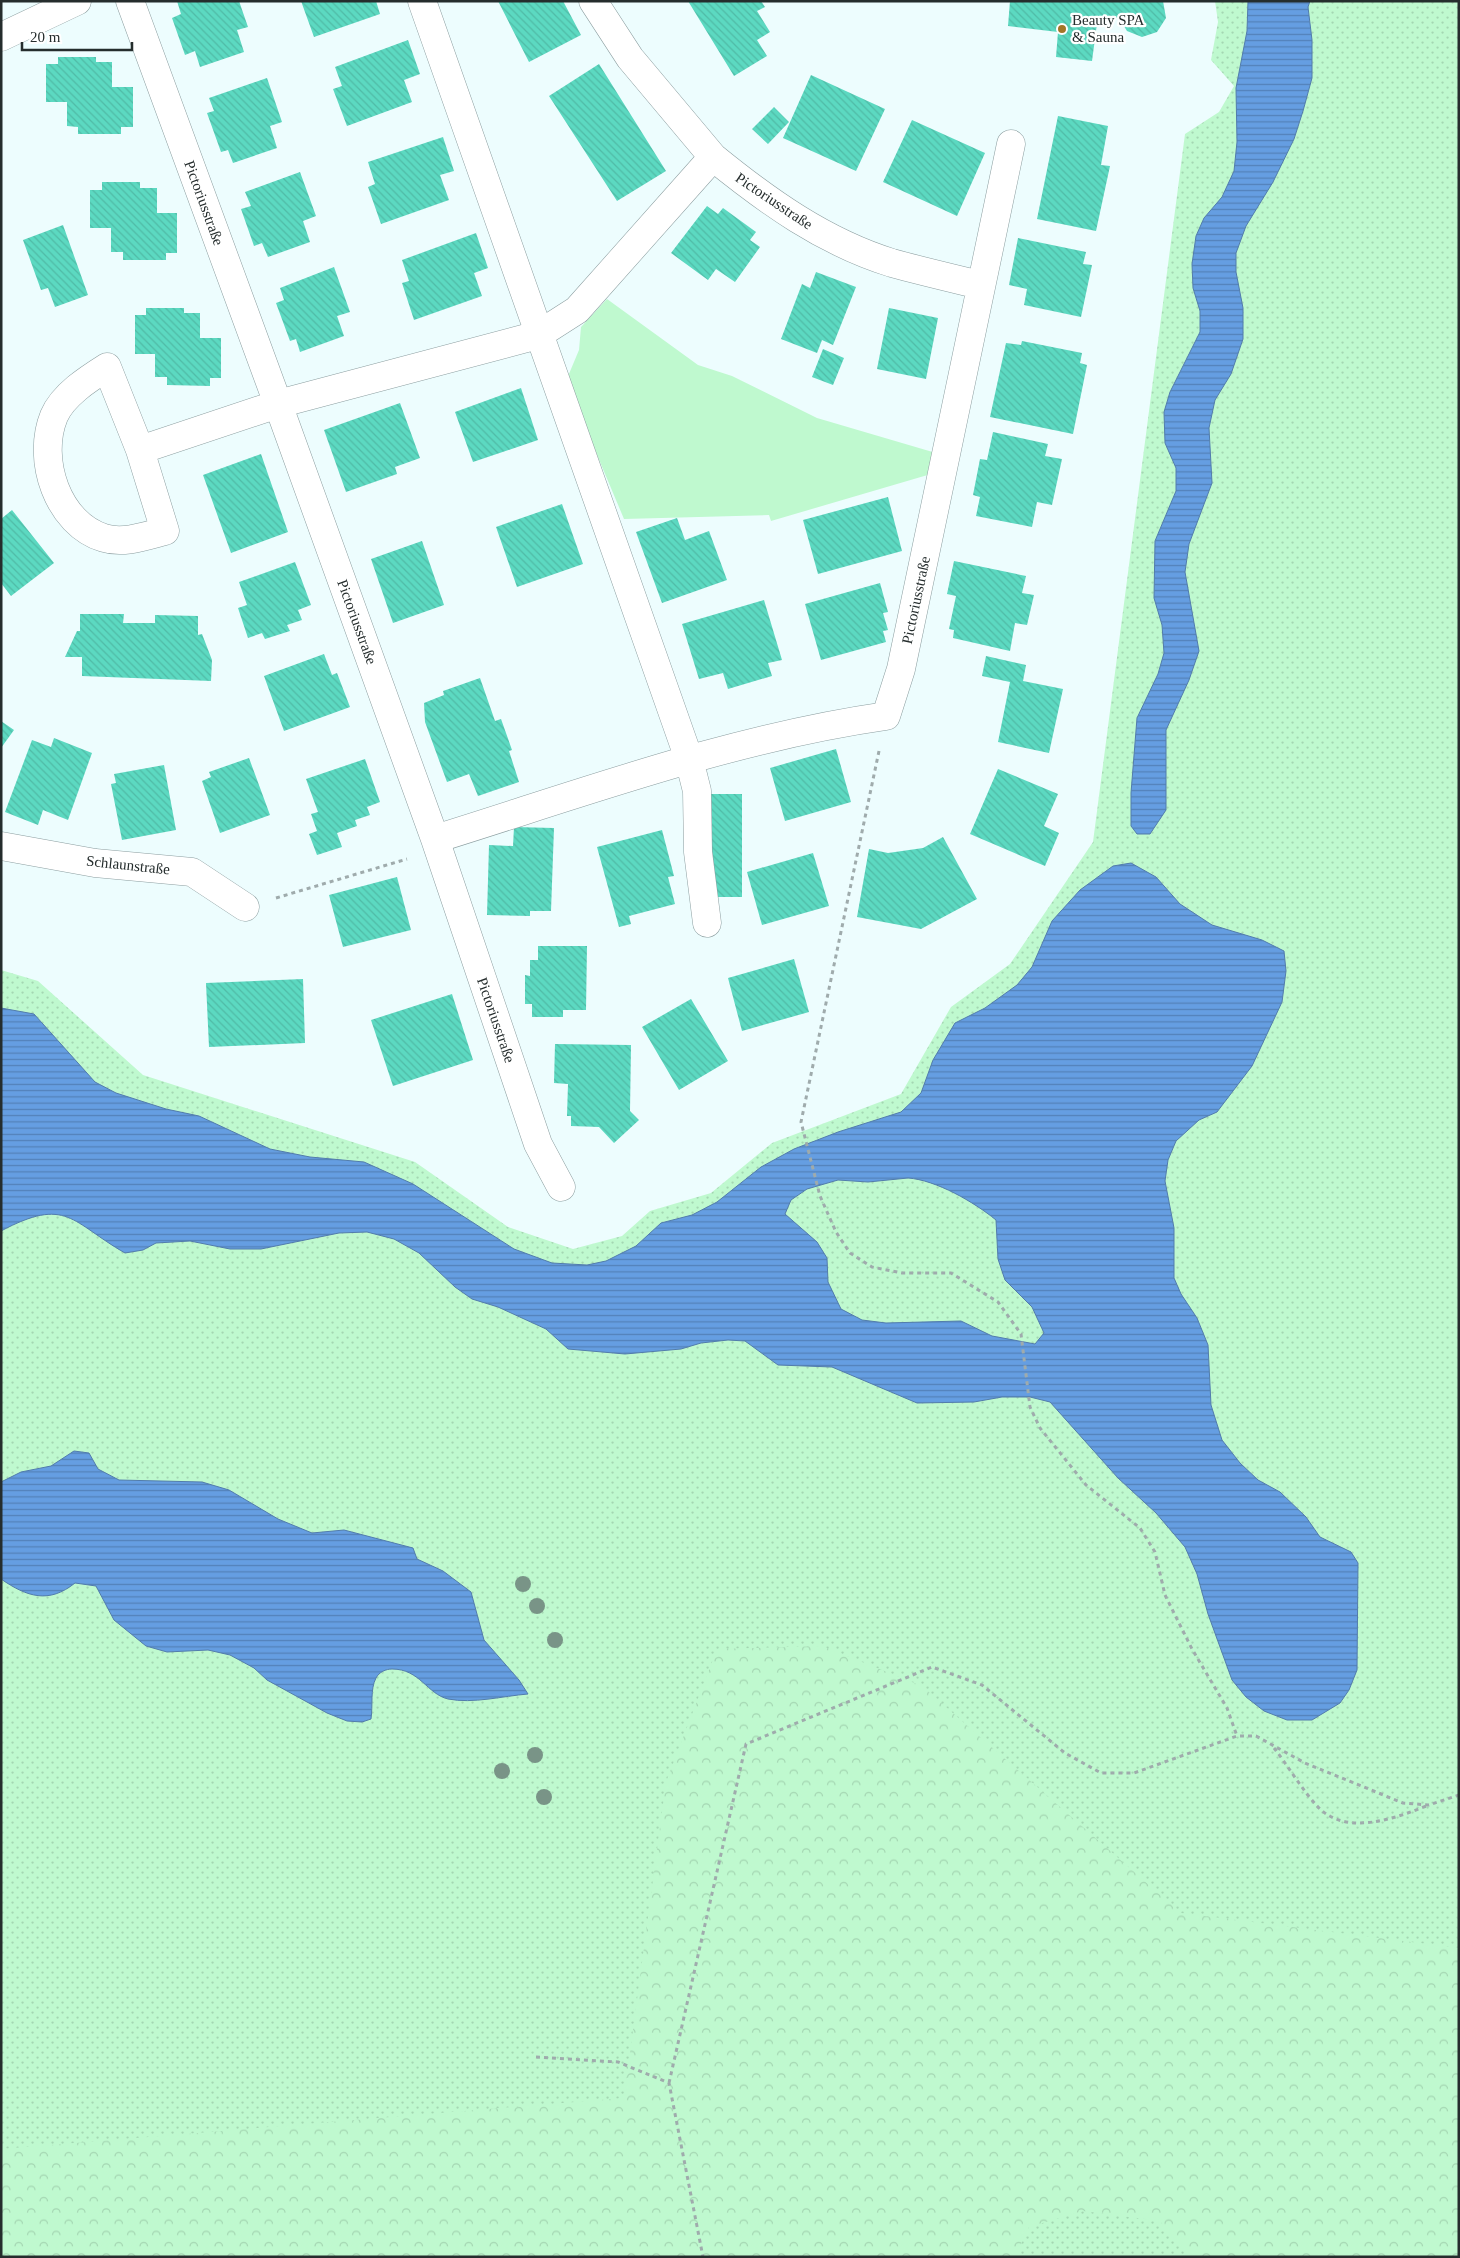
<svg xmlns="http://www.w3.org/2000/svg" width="1460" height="2258" font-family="Georgia,serif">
<defs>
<pattern id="grass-dots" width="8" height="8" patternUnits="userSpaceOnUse" patternTransform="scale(1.25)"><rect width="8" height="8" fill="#bff9cf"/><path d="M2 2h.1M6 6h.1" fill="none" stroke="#a4d6b2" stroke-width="1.8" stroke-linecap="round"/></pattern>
<pattern id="forest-crowns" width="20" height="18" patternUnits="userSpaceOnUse" patternTransform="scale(1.25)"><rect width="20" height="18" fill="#bff9cf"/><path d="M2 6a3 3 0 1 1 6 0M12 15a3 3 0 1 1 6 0" fill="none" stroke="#a4d6b2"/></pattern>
<pattern id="water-rules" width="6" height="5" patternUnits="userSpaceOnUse" patternTransform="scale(1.25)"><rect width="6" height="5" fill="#659ee2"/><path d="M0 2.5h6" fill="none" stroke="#5381b8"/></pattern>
<pattern id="building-back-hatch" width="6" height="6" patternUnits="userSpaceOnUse" patternTransform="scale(1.25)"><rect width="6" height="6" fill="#5cd9c1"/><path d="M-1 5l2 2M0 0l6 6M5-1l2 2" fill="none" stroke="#50bba6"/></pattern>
</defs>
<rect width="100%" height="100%" fill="#edfdfe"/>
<path fill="url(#grass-dots)" d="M1215,1H1459V2257H1V970L38,981L143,1075L415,1162L508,1227L573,1249L622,1236L650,1211L711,1193L772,1143L901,1094L951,1007L1010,964L1093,842L1185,134L1219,112L1234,86L1211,60L1218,22Z"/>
<path fill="url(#forest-crowns)" d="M822,1646L922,1686L1181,1913L1459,1948V2257H1188L1160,2221L1083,2211L1029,2227L1015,2257H1V2149L624,2098L666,1782L717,1649Z"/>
<path fill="#bff9cf" d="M607,299L698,365L732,376L817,418L936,453L931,474L771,521L769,515L624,519L566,381L579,350L581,327Z"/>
<path fill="url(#water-rules)" stroke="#527cac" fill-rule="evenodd" d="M1248,1H1310L1308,7L1312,40V78L1303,111L1294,139L1273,182L1246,226L1236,253V272L1243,308V339L1231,374L1215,400L1209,428L1212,483L1189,544L1185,572L1199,651L1189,680L1166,730V810L1150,834H1137L1131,826V793L1137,718L1158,674L1164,653L1162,625L1154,598L1155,541L1176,491V468L1165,443L1164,412L1170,392L1200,332V311L1193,288L1192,264L1196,236L1204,218L1222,197L1234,171L1237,142L1236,88L1247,31Z
M1131,863L1156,877L1180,904L1212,925L1262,940L1284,951L1286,971L1282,1002L1252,1066L1217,1112L1199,1120L1176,1141L1168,1160L1165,1181L1174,1228V1278L1181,1294L1197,1318L1208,1345L1211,1405L1222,1440L1240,1463L1258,1480L1280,1492L1306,1517L1320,1537L1351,1552L1358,1563L1357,1670L1349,1690L1340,1703L1312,1720H1287L1264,1711L1246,1697L1232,1680L1208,1614L1197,1574L1185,1547L1156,1513L1118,1478L1050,1402L1030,1397H1002L974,1402L917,1403L832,1367L778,1365L745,1341L728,1340L701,1343L681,1349L625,1354L568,1349L546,1329L498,1307L472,1299L455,1287L419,1253L394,1239L367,1232L339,1233L261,1249H230L190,1241L156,1243L143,1250L125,1253C71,1222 67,1196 1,1231V1008L34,1014L95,1082L116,1093L166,1109L199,1116L270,1149L310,1157L364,1162L413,1184L514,1249L552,1263L587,1265L606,1261L636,1246L661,1223L692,1215L717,1202L761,1167L794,1149L838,1132L901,1112L921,1093L933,1060L955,1023L985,1008L1017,985L1032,967L1052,921L1080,890L1113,866ZM908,1178C936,1180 974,1202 996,1220L998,1259L1005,1280L1032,1307L1044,1333L1035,1344L992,1336L961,1321L886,1323L862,1320L841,1309L828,1282L827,1258L817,1242L785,1214L791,1200L807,1189L838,1180L868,1182Z
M74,1451L89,1453L98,1469L119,1480L202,1482L229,1490L278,1519L312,1533L344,1530L413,1548L417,1559L443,1571L471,1592L484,1640L519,1680L528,1694C503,1696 473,1704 448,1699C427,1694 420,1669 392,1669C386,1669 379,1672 376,1678C370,1689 373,1706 371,1719L362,1722L347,1721L327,1713L267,1680L254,1668L230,1655L208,1650L167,1652L146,1646L114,1620L96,1586L75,1583C49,1604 27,1597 1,1579V1482L21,1472L51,1466Z"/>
<path fill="url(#building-back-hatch)" d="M177,1H239L248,27L237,30L244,52L200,67L195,51L185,55L172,18L181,14Z
M301,1H376L380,14L314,37Z
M498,1H563L581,35L529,62Z
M688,1H761L765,7L757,11L770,32L757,40L767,56L734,76Z
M1010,1H1163L1166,18L1157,32L1142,37L1127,31L1119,18L1098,16L1092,61L1056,57L1058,32L1008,26Z
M408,40L420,74L404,80L412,102L347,126L333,89L342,86L335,67Z
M58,57H96V62H112V87H133V127H121V134H78V127L67,126V102H46V64H58Z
M599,64L666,171L617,201L549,96Z
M811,75L885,109L856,171L783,138Z
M267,78L282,122L270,126L277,148L233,163L228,150L221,152L207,113L214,111L209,98Z
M774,107L789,122L768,144L752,129Z
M1058,116L1108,126L1101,165L1110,166L1096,231L1037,219Z
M912,120L985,153L957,216L883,182Z
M443,137L454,171L440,175L449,200L381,224L368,187L375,184L368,162Z
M300,172L316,216L303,221L310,242L268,257L262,243L254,246L241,209L251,206L245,192Z
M102,182H140V188H157V213H177V253H166V260H123V252H111V228H90V190H102Z
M707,206L718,214L723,208L756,232L750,240L760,247L735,282L716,269L708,280L671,253Z
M63,225L88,295L55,307L48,288L41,290L23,240Z
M476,233L488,268L474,273L482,296L414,320L402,283L409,281L402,260Z
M1018,238L1086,252L1083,264L1092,265L1081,317L1024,305L1027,289L1009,285Z
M334,267L350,312L337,316L344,336L300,352L296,339L290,341L276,303L284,300L280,288Z
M816,272L856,287L833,345L822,340L817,353L781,339L802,284L810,288Z
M146,308H184V313H200V338H221V378H210V386L167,385V377H155V354H135V315H146Z
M889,308L938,318L926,379L877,369Z
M1022,341L1082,353L1080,363L1087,365L1073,434L990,417L1006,343L1021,345Z
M823,349L844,358L833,385L812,377Z
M521,388L538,440L473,462L455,412Z
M400,403L420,458L395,467L397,474L346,492L324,430Z
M993,432L1048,444L1045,456L1062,459L1052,505L1037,502L1032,527L976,516L980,497L973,495L980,459L987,460Z
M261,454L288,532L231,553L203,475Z
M888,497L902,551L818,574L803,520Z
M562,504L583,564L517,587L496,527Z
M12,510L54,563L11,596L1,583V519Z
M677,518L685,540L709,531L727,580L662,603L636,532Z
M422,541L444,605L393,623L371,559Z
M954,561L1026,576L1022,593L1034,595L1027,625L1015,623L1010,651L953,638L954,630L949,629L956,596L947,594Z
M295,562L311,605L298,610L302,620L287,625L290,631L265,639L262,633L248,638L238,608L247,605L239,582Z
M880,583L888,612L883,613L888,630L883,631L886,642L821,660L805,604Z
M764,600L782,660L768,663L772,676L728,689L723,673L699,679L682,624Z
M80,614H124L123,623H155V615L198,616V635L202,634L212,660L211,681L82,676V657H65L77,631H80Z
M324,654L332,675L337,673L350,707L284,731L264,676Z
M986,656L1026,665L1023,681L1063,689L1049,753L998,742L1010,682L982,676Z
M480,678L495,721L501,719L512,750L509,751L519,782L478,796L469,774L447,782L425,722L424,703L444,695L443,691Z
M1,721L14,730L1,748Z
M54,738L92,753L68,820L43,810L38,825L5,812L32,740L51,747Z
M836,749L851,802L785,821L770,768Z
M249,758L270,815L220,833L202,781L211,777L209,772Z
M365,759L380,802L367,807L370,815L355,820L357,826L337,833L342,847L317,855L309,834L317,831L311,814L318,812L306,779Z
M164,765L176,830L122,840L111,784L116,783L114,774Z
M998,769L1058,794L1044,826L1059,833L1045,866L970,834Z
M711,794H742V897H710Z
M514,827L554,828L551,911H530V916L487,915L489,845L513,846Z
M662,830L674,876L668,877L675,904L629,916L631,924L619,927L597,847Z
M943,837L977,899L921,929L857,917L869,849L888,853L923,848Z
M813,853L829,906L762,925L747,872Z
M397,877L411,930L343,947L329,895Z
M538,946H587L586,1010H563V1017H532V1004H525V975L530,976V960H538Z
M794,959L809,1012L742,1031L728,978Z
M303,979L305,1043L209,1047L206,983Z
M452,994L473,1060L393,1086L371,1020Z
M691,999L728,1061L679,1090L642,1027Z
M555,1044L631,1045L630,1111L639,1120L614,1143L599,1127L571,1126V1116H567L568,1084L554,1083Z"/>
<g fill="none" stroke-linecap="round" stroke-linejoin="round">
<defs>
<path id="street" d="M130,1L278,404L435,839L538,1144L561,1187
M422,1L689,759L697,791L698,852L707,923
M593,1L630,58L713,157
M1,37L77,1
M107,367L140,450L165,531C146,536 123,544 104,538C58,524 36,460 54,416C63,395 88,379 107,367Z
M140,450L278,404L538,335L577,310L713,157C767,201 824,242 892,263C921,271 951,278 980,285
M435,839C583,793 732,738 886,716L901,669L1011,144
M1,846L95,863L192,872L245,907"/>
</defs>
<use href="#street" stroke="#8c9ea0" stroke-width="29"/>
<path stroke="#9fabac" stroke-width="3" stroke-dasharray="4 4" stroke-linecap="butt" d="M879,751L801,1122L820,1196L836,1232L850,1253L872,1267L902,1273H951L998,1302L1021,1334L1030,1407L1040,1428L1086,1485L1140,1528L1155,1552L1165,1595L1192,1649L1227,1708L1237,1736
M276,898L407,859
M1274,1748C1288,1766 1303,1791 1318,1807C1347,1837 1396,1818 1429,1805
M536,2057L618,2062L669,2083L703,2257
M669,2083L746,1744L932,1667L982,1685L1065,1753L1101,1773H1134L1237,1736H1256L1305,1763L1403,1803L1429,1805L1459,1795"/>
<use href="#street" stroke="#fff" stroke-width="28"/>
</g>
<g fill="#799487">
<circle cx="523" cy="1584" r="8"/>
<circle cx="537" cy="1606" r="8"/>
<circle cx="555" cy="1640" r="8"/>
<circle cx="535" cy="1755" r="8"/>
<circle cx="502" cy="1771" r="8"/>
<circle cx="544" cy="1797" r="8"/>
</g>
<circle fill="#a27627" stroke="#fff" stroke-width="2" cx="1062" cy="29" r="5"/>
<g text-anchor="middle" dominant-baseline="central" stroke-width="4.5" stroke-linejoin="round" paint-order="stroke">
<g font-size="15" fill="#252d2d" stroke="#fff" text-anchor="start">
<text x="1072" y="20">Beauty SPA<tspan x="1072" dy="17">&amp; Sauna</tspan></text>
</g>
<g font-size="15" fill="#252d2d" stroke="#fff">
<text transform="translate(774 201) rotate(34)">Pictoriusstraße</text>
<text transform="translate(204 203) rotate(70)">Pictoriusstraße</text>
<text transform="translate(916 600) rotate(-78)">Pictoriusstraße</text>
<text transform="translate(357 622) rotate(70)">Pictoriusstraße</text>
<text transform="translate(128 865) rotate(6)">Schlaunstraße</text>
<text transform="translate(496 1020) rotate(71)">Pictoriusstraße</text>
</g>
</g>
<rect width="1460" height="2258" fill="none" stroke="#252d2d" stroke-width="5"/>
<path d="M22 42v8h110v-8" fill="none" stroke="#252d2d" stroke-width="2.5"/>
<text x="30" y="42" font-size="15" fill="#252d2d" stroke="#ffffff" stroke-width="4" paint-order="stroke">20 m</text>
</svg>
